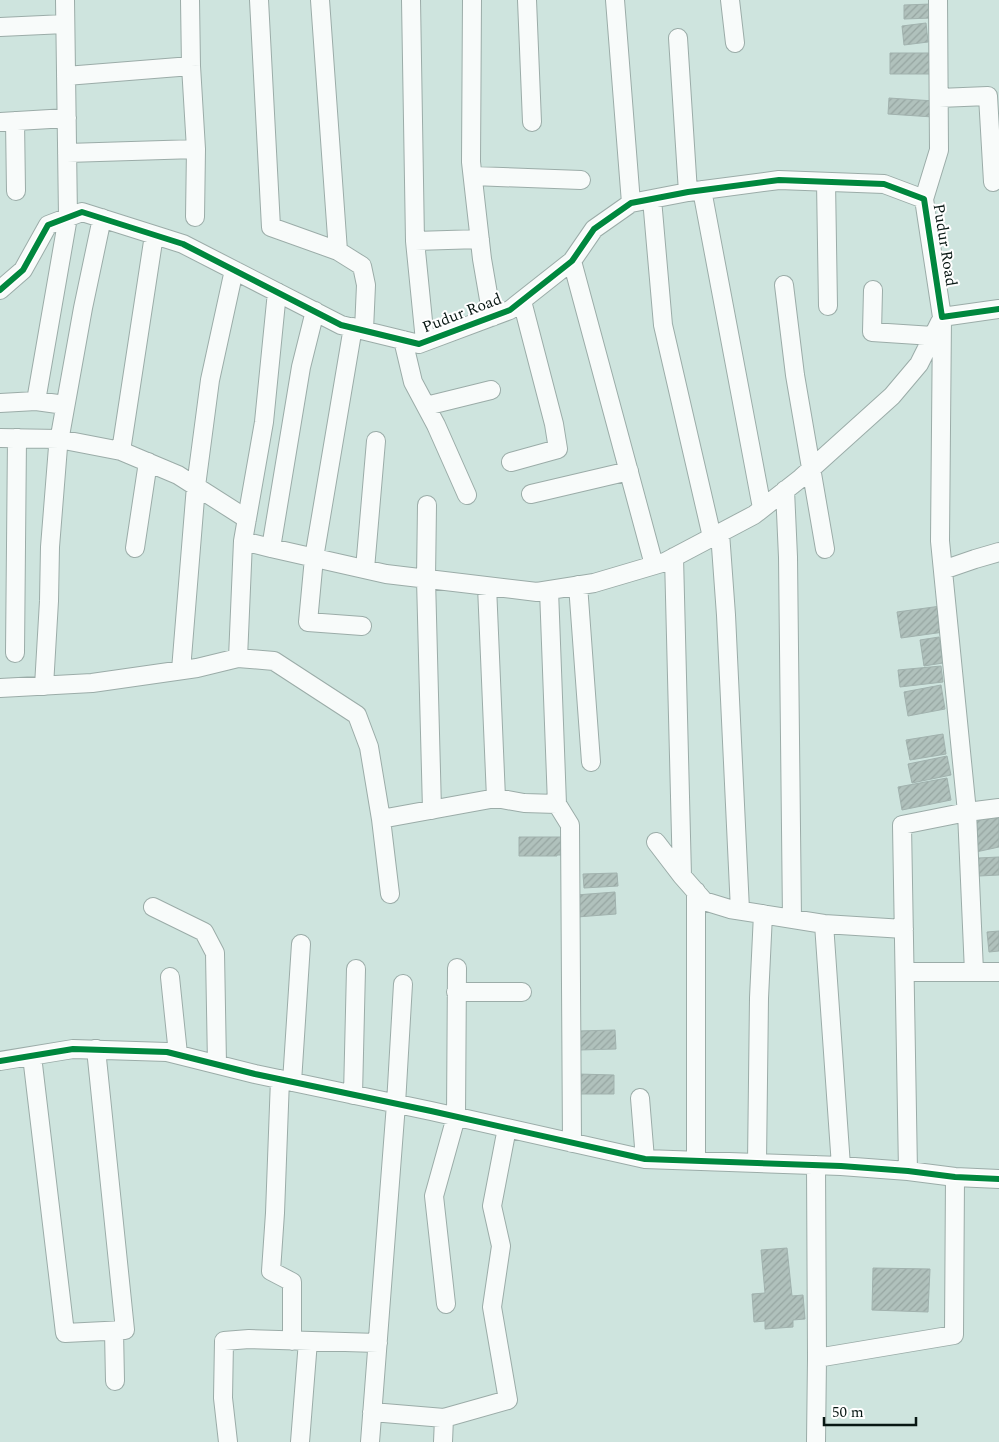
<svg xmlns="http://www.w3.org/2000/svg" width="999" height="1442" font-family="Spectral,serif">
<defs>
<pattern id="building-hatch" width="6" height="6" patternUnits="userSpaceOnUse" patternTransform="scale(1.25)"><rect width="6" height="6" fill="#b0c1bc"/><path d="M-1 1l2-2M0 6l6-6M5 7l2-2" fill="none" stroke="#96a5a1"/></pattern>
</defs>
<rect width="100%" height="100%" fill="#cee4de"/>
<path fill="url(#building-hatch)" stroke="#a1b2ae" d="M931,4L932,18L904,19V5Z
M926,23L928,42L904,45L902,26Z
M890,53H930V74H890Z
M889,98L934,101L933,117L888,114Z
M941,606L944,632L901,638L897,612Z
M939,637L943,663L924,666L920,640Z
M941,666L943,682L900,687L898,670Z
M941,685L945,709L908,716L904,692Z
M943,734L946,754L910,760L906,740Z
M947,756L951,775L912,783L908,764Z
M947,778L951,800L902,810L898,787Z
M999,816V847L976,852L970,821Z
M519,837H567V855H557V856H519Z
M999,857V875L979,876L978,858Z
M617,873L618,886L584,888L583,874Z
M615,892L616,914L577,917L576,895Z
M999,931V951L989,952L987,932Z
M615,1030L616,1049L579,1050L578,1031Z
M578,1074L614,1075V1094H578Z
M787,1248L792,1296L803,1295L805,1319L793,1320V1327L765,1329V1321L754,1322L752,1294L765,1293L761,1250Z
M873,1268L930,1269L928,1312L872,1310Z"/>
<g fill="none" stroke-linecap="round" stroke-linejoin="round">
<defs>
<path id="minor" d="M65,0L68,217L36,401L65,405
M190,0L191,66L196,149L195,217
M259,0L271,227L338,251L320,0
M411,0L415,241L425,341
M472,0L471,162L482,259L492,317
M527,0L532,122
M615,0L631,203
M730,0L735,43
M0,27L65,24
M678,38L688,192
M66,76L191,66
M939,98L988,96L993,182
M15,121L16,191
M0,122L67,118
M67,153L196,149
M473,176L581,180
M826,182L828,306
M702,190L762,508
M652,199L663,325L712,537
M924,199L939,150L938,0
M415,241L480,239
M338,251L362,266L366,285L364,330
M572,261L654,565
M784,285L795,375L825,549
M0,290L23,270L48,225L82,212L183,244L341,325L419,344L510,310L572,261L594,229L631,203L688,192L779,180L884,184L924,199L942,317L999,309
M873,290L872,332L933,336
M353,327L314,558L308,622L362,626
M403,340L413,382L436,425L467,495
M0,403L36,401
M426,406L491,390
M0,438L59,439L121,451L178,475L247,519
M121,451L154,235
M511,462L558,449L554,424L522,301
M785,490L788,557L792,919
M531,494L629,471
M427,505L426,579L432,810
M720,533L726,615L740,910
M243,541L271,548L386,574L537,592L594,583L665,562L754,515L801,478L892,396L919,364L940,322
M135,548L148,462
M271,548L301,367L315,311
M674,557L682,876
M365,569L376,441
M943,570L975,559L999,552
M578,585L591,762
M487,586L496,798
M549,590L557,804
M15,653L17,438
M238,658L243,541L264,422L277,292
M181,670L196,486L210,380L234,270
M44,686L49,601L50,547L58,447L83,308L102,218
M0,688L92,683L197,668L238,658L274,661L357,715L369,747L381,819L390,894
M381,819L496,798L524,803L557,804L570,825L572,1143
M656,842L682,876L704,901L730,909L824,924L904,929
M696,891V1161
M153,907L204,932L215,953L217,1064
M824,924L841,1166
M905,972H999
M974,972L967,812L999,808
M170,977L178,1054
M456,992H522
M32,1056L65,1333L125,1330L96,1049
M0,1061L73,1049L167,1052L255,1074L431,1111L645,1159L841,1166L908,1171L955,1177L999,1179
M280,1079L275,1213L271,1271L292,1282V1341
M292,1082L301,944
M353,1095L356,969
M640,1098L645,1159
M757,1163L759,998L763,914
M908,1171L902,825L967,812L940,541L942,317
M446,1304L434,1196L456,1117L457,968
M114,1331L115,1381
M817,1358L954,1335L955,1177
M372,1412L444,1418L443,1442
M444,1418L508,1400L492,1307L501,1246L492,1206L507,1128
M228,1442L223,1398L224,1341L249,1339L378,1343
M300,1442L308,1341
M370,1442L396,1104L403,984
M816,1442L817,1358L816,1165"/>
</defs>
<use href="#minor" stroke="#9baca8" stroke-width="20"/>
<use href="#minor" stroke="#f8fbfa" stroke-width="18"/>
<defs>
<path id="cycleway" d="M0,290L23,270L48,225L82,212L183,244L341,325L419,344L510,310L572,261L594,229L631,203L688,192L779,180L884,184L924,199L942,317L999,309
M0,1061L73,1049L167,1052L255,1074L431,1111L645,1159L841,1166L908,1171L955,1177L999,1179"/>
</defs>
<use href="#cycleway" stroke="#fff" stroke-width="9"/>
<use href="#cycleway" stroke="#00873e" stroke-width="6"/>
</g>
<g text-anchor="middle" dominant-baseline="central" stroke-width="4" stroke-linejoin="round" paint-order="stroke">
<g font-size="16" fill="#081713" stroke="#fff">
<text transform="translate(945 245) rotate(81)">Pudur Road</text>
<text transform="translate(462 313) rotate(-21)">Pudur Road</text>
</g>
</g>
<path d="M824 1417v8h92v-8" fill="none" stroke="#081713" stroke-width="2.5"/>
<text x="832" y="1417" font-size="15" fill="#081713" stroke="#ffffff" stroke-width="4" paint-order="stroke">50 m</text>
</svg>
